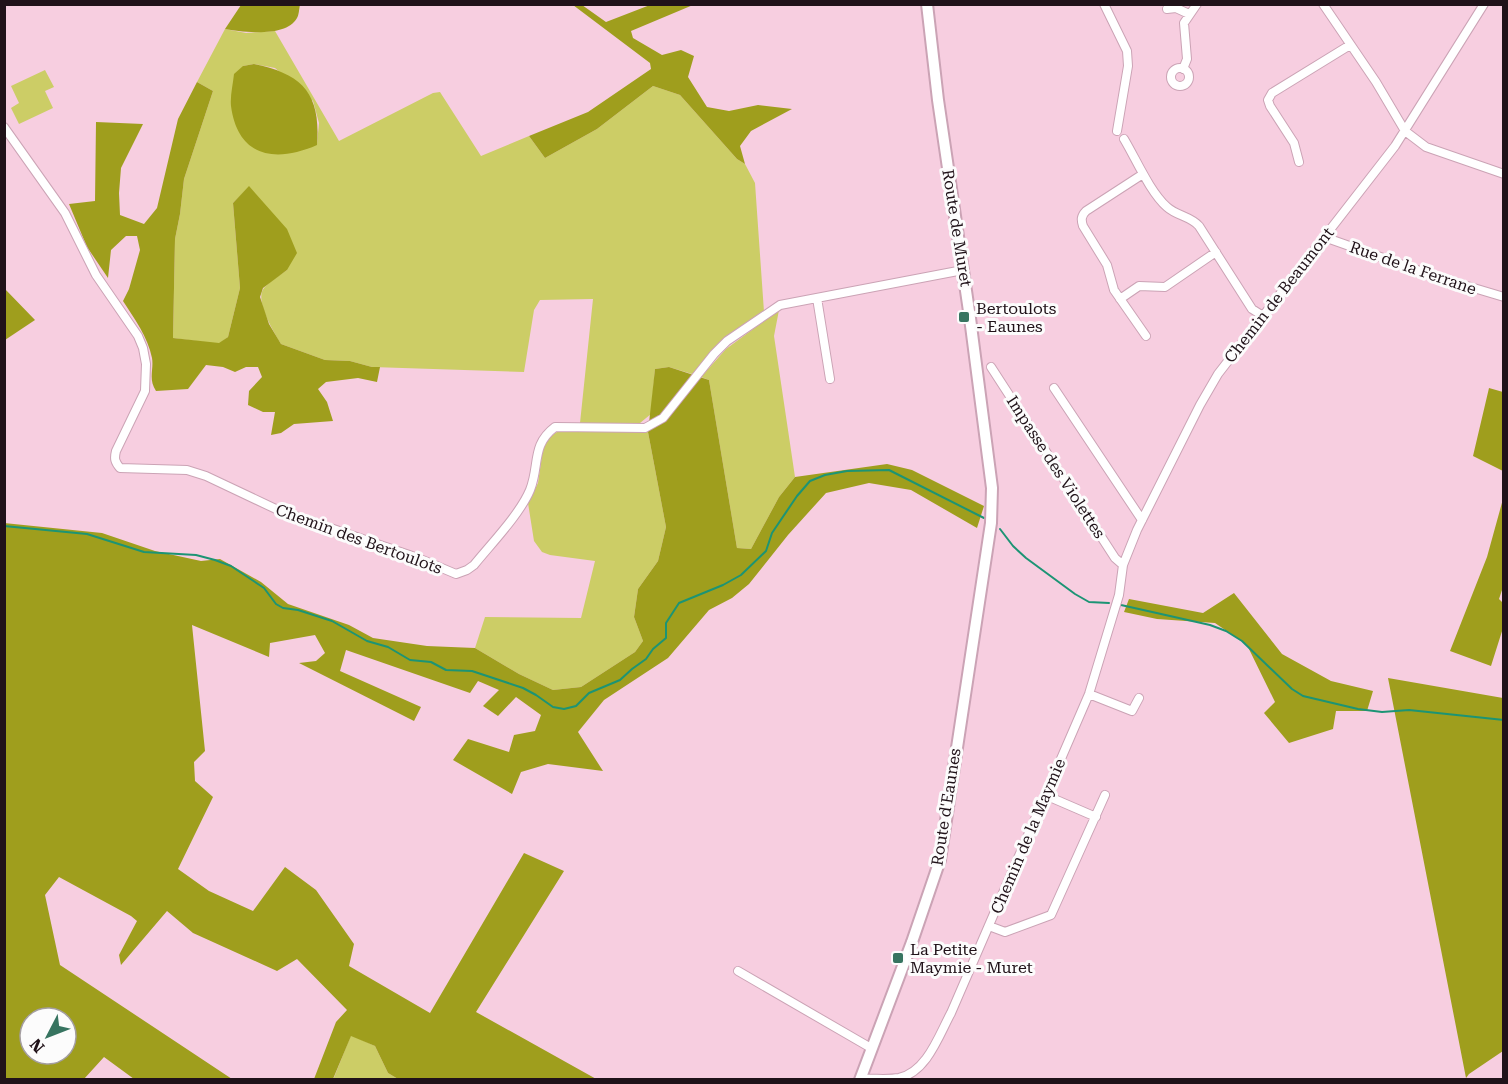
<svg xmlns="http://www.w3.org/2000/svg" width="1508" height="1084" font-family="'Roboto Serif',serif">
<rect width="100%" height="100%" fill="#f7cee0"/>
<path fill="#cccd66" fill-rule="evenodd" d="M225,29L246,33L275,31L339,141L433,93L440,92L481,156L529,136L545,158L597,129L653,86L680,95L737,159L745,164L755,183L764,312L736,330L692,374L669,367L655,369L651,414L640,423H580L593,299L540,300L534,310L524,372L372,367L350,361L325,360L281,344C274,332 254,300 264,288C270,281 280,275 287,270L259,199L249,187L233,203L240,288L228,337L219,344L173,338L175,239L180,214L184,179L213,91L197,82ZM254,64L275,68L313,101L319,123L317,144L243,66Z
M45,70L54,87L45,91L53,108L19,124L11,108L19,103L11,86Z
M779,310L774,336L795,477L779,497L751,549L737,548L709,380L701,377L726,349Z
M579,431L648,432L666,527L658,561L638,589L634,617L643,641L635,652L581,687L553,690L519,674L475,648L485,617L581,618L595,561L550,555L542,552L534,541L528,503L538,483L543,448L547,439L557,432Z
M351,1035L375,1046L388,1073L398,1079L333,1080Z"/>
<path fill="#9f9e1d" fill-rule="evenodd" d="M241,5V4L300,5C299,9 299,15 297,18C286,38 242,32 225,29Z
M573,5H582L606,22L650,5H693L631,31L633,38L662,55L681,50L694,56L688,77L707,107L729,111L758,105L792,109L751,131L740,146L745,164L737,159L680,95L653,86L597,129L545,158L529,136L588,112L651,69L650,63Z
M254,64C303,74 321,94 317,145C276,163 238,158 231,106C230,96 233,84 234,74L243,66Z
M197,82L213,91L184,179L180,214L175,239L173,338L219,343L228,337L240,288L233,203L249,186L287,229L297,253L287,270L263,288L260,297L269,324L281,344L325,360L350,361L372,367H380L377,382L358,378L326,382L318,389L327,402L333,421L294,424L281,433L271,435L275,412H263L248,405L249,391L262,377L258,367H246L235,372L223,367L206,365L188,389L156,391C148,379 154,370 152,358C148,337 134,318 123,301L129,289L140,250L137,236H126L111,250L108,278L87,247L69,204L95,201L96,122L143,124L121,168L119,193L120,215L144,224L157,208L178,119Z
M5,289L35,320L5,340H4Z
M669,367L709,380L737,548L751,549L779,497L795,477L887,464L912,470L984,506L977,528L911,490L869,483L826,493L788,535L749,584L732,598L709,610L668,658L604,700L578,732L603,771L548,764L521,772L512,794L453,760L468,739L509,752L514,735L535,731L541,715L516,697L498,716L483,706L499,690L478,681L470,693L346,650L340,671L421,707L414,721L299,663L316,661L325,653L315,635L270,643L269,657L192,625L205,751L194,762L195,781L213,797L178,869L209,891L253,911L285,867L316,890L354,944L349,966L430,1013L524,853L564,871L476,1012L598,1080L398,1079L388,1073L375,1046L351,1036L333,1079H314L336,1022L347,1010L297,959L277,971L193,933L167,911L121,965L119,955L137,921L131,916L59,877L45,895L60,965L232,1079H134L104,1057L84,1079H5L4,523L102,533L155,551L201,561L220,559L261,582L288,604L349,625L373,638L427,646L475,648L519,674L553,690L581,687L635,652L643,641L634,617L638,589L658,561L666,527L648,432L655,369ZM30,1018H66V1054H30Z
M1489,388L1503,392V471L1473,456Z
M1503,499L1504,584L1499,599L1503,603V628L1491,666L1450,651L1487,557Z
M1234,593L1282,654L1331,681L1373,691L1367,711H1336L1333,729L1289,743L1264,713L1275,702L1247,645L1215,623L1157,619L1124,612L1129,599L1203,613Z
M1388,678L1503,698V1051L1469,1074L1466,1078Z"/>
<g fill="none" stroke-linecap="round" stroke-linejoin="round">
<path stroke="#1c9474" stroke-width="2" d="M4,526L87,534L144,552L196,555L215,560L231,566L264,588L276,604L283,608L298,610L332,621L367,641L388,647L410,660L431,662L446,670L472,671L523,688L536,695L553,707L564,709L576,706L589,693L620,680L632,669L646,659L653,649L666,638V623L679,603L723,585L741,575L766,551L772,533L797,496L810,481L825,475L847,471L889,470L984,518
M1000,529L1013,546L1026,558L1075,594L1089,602L1109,603
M1121,605L1210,625L1226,631L1242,641L1292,689L1303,696L1358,709L1382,712L1409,710L1504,720"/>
<defs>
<path id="minor" d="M1104,4L1127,51L1128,66L1117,131
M1323,4L1376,82L1405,131L1426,147L1504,174
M1167,9L1176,8L1189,14
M1171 77a9 9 0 1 1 18 0a9 9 0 1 1-18 0Z
M1183,69L1187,59L1184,23L1197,4
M4,127L65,213L96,275L138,336L143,348L146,364L145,391L116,451C114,459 115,462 120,468L187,470L206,476L278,510L418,558L456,574L467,570L474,565C491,544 520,514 530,490C540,465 531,445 555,427L645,428L663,418L714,354L727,341L780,305L963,270
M1124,139C1136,159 1150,192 1167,207C1177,216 1190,216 1199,226L1252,309L1263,316
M1299,162L1294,143L1270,106L1268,100L1272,93L1350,45
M1143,174L1086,211C1081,216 1081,220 1083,226L1107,265L1114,290L1146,336
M1324,237L1437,277L1504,297
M817,298L830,379
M1120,299L1139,286L1165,287L1216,252
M991,367L1115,558L1123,565
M1054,388L1142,520
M1089,694L1132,711L1139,698
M1045,795L1096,817
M989,926L1005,932L1051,915L1105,795
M738,971L871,1048
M860,1079C872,1078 887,1080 899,1078C927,1072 939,1035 951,1013L1089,694L1119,595L1123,565L1137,530L1200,405L1218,374L1395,146L1484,4"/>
<path id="secondary" d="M860,1080L912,942L940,860L991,523L992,488L970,318L938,100L927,4"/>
</defs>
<use href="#minor" stroke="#cba3b5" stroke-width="10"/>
<use href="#secondary" stroke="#cba3b5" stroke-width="14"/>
<use href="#minor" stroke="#fff" stroke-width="8"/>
<use href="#secondary" stroke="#fff" stroke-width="10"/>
</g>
<g fill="#377460" stroke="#fcfcfc" stroke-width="2">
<rect x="958" y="311" width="12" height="12" rx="3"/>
<rect x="892" y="952" width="12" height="12" rx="3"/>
</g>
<g text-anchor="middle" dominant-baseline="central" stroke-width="6" stroke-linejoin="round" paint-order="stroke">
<g font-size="16" fill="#201219" stroke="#fcfcfc">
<text transform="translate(957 228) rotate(81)">Route de Muret</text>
<text transform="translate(1413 268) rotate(19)">Rue de la Ferrane</text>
<text transform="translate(1279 295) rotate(-52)">Chemin de Beaumont</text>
<text transform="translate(1056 467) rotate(57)">Impasse des Violettes</text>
<text transform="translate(359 539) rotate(20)">Chemin des Bertoulots</text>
<text transform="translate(946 807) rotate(-81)">Route d'Eaunes</text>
<text transform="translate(1028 836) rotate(-67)">Chemin de la Maymie</text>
</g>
<g font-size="16" fill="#201219" stroke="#fcfcfc" text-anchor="start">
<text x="976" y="308">Bertoulots<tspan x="976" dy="18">- Eaunes</tspan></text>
<text x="910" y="949">La Petite<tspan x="910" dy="18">Maymie - Muret</tspan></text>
</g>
</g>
<rect width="1508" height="1084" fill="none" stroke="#201219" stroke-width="12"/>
<g transform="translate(48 1036) rotate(228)"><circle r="28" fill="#fcfcfc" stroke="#a49ea1" stroke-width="1.5"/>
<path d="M0-4.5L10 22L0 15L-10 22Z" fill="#377460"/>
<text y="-9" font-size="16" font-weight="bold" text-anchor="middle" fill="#201219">N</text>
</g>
</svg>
